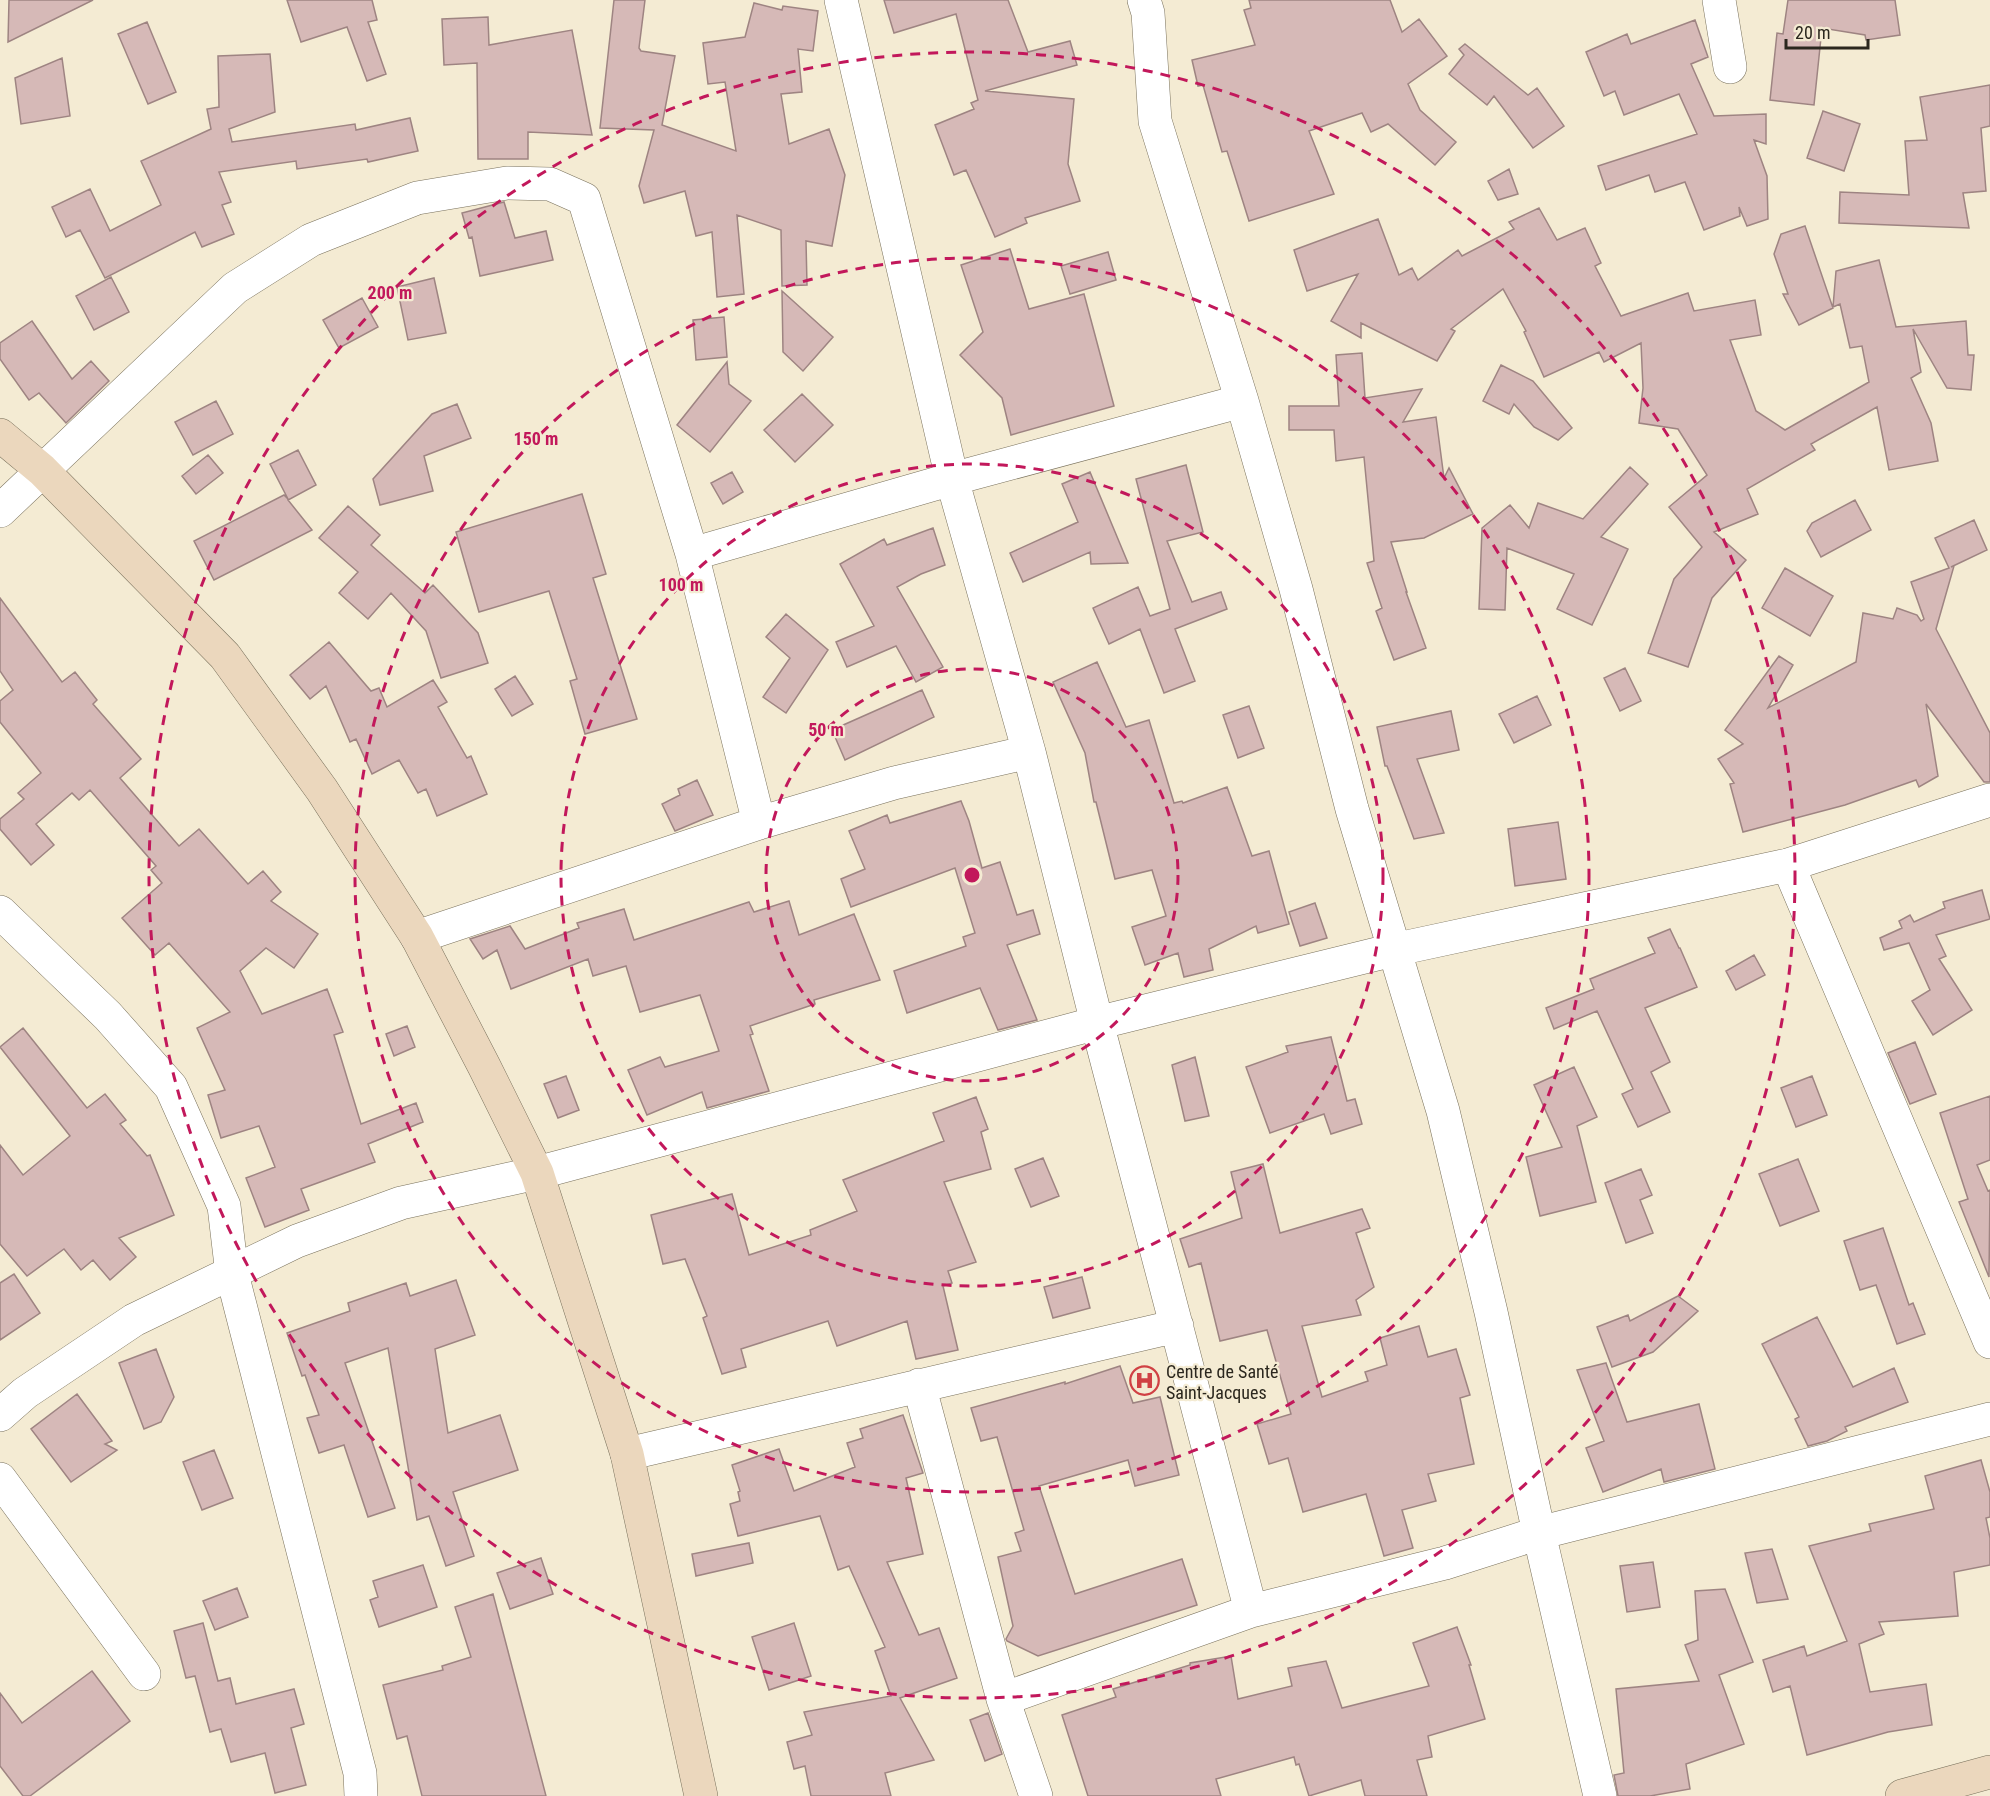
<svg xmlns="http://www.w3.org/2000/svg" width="1990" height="1796" font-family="'Roboto Condensed',sans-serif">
<rect width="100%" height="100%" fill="#f4ebd3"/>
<path fill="#d6b9b7" stroke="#9e8482" stroke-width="1.5" d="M9,0H93L8,42Z
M287,0H372L377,20L368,22L386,74L367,81L347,27L301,42Z
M614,0H645L639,48L641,51L675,56L662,125L736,151L725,82L708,84L703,43L745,37L754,3L782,10L783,6L818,11L813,51L798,49L802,92L781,94L789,144L829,129L845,175L832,246L806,241L807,285L782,286L781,230L737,215L744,294L717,297L712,232L696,236L685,191L644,203L639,186L654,130L600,128Z
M884,0H1008L1028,52L1070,41L1077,65L985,91L1074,99L1068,164L1080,201L1025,218L1027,223L995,237L966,170L954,175L935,125L974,109L971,103L978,100L956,14L894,33Z
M1249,0H1390L1402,32L1419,19L1447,56L1408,84L1420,110L1456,142L1435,165L1388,124L1371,132L1362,113L1309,131L1334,194L1249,221L1227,151L1222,152L1203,85L1198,86L1192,60L1255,45L1244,10L1251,8Z
M1788,0H1895L1900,35L1866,40L1865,35L1822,28L1814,105L1770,100L1777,33L1783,34Z
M488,17L489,45L572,30L592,135L528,132V159H478L477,63L444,65L442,19Z
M1695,20L1708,57L1691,64L1714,116L1766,114V144L1754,140L1767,176L1768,219L1747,226L1739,207L1740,216L1704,230L1685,182L1655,192L1649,175L1606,190L1598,166L1697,134L1679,94L1624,115L1615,91L1604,96L1586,52L1627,34L1631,44Z
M147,22L176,92L148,104L118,34Z
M1465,44L1528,95L1537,88L1564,126L1533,148L1494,96L1487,105L1449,74L1464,55L1459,49Z
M270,54L275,112L229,129L232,142L355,124L356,130L410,118L418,151L368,162L367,159L297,169L296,161L219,172L231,202L222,205L234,234L202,247L195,232L105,278L80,230L66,237L52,207L90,189L110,231L161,205L141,161L211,129L207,109L219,107L218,56Z
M62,58L70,116L21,124L15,78Z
M1990,85V126L1981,128L1986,191L1963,193L1969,228L1839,223L1840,192L1909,195L1905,141L1927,140L1920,97Z
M1823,111L1860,124L1844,171L1807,158Z
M1509,169L1518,194L1498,200L1488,181Z
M504,202L515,238L546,231L553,260L480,276L472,237L469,238L462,213Z
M1539,208L1557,240L1585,228L1601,263L1595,266L1621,316L1688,293L1694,311L1755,300L1761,335L1730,340L1756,411L1785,430L1869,382L1862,346L1850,348L1840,304L1833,307L1836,271L1879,260L1896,327L1966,321L1968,355H1974L1971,390L1947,388L1913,329L1921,372L1911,378L1931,423L1938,461L1889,470L1877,407L1811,444L1815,450L1747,489L1758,514L1714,532L1746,560L1712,598L1688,667L1648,653L1674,579L1702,547L1669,507L1707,475L1678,429L1639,423L1643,388L1641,343L1604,362L1599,352L1544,377L1524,332L1526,331L1503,289L1451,329L1455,331L1437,361L1361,323V338L1331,321L1358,274L1307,291L1294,250L1378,219L1399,275L1412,268L1418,280L1458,250L1462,256L1514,229L1509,222Z
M1805,226L1833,308L1799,325L1783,294H1788L1774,254L1781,234Z
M1010,249L1029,309L1084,294L1114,406L1011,435L1002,398L960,355L983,332L961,265Z
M1108,252L1116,280L1070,294L1061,266Z
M111,277L129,312L94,330L76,296Z
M434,278L446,333L408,340L397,287Z
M782,291L833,337L803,371L783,352Z
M362,298L378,327L339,348L323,320Z
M724,317L727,357L696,360L693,320Z
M32,321L72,379L91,361L109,381L66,423L39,393L29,400L0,359V343Z
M1362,353L1365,398L1422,389L1403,422L1436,417L1444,478L1449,468L1473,514L1424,538L1391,542L1407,592H1406L1426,648L1394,660L1376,611L1382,608L1367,563L1374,561L1364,457L1336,461L1334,430H1289V406H1339L1336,355Z
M727,362L729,384L751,401L710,452L677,425Z
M1501,365L1533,381L1572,428L1558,440L1534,427L1514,404L1509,414L1483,401Z
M802,394L833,425L795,462L764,430Z
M216,401L233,434L193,455L175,422Z
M457,404L471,438L424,456L433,491L380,505L373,479L432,414Z
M298,450L316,485L288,500L312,530L214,580L194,541L284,495L288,499L270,464Z
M208,455L223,473L196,494L182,476Z
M1186,465L1203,532L1167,541L1192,602L1221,592L1227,609L1175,629L1195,681L1164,693L1140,629L1109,644L1093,608L1138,587L1150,616L1170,609L1136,479Z
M1630,467L1648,484L1601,537L1628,549L1592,625L1557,609L1574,574L1507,548L1505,610L1479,609L1482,528L1510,505L1529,528L1538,503L1583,519Z
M732,472L743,492L723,504L711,483Z
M1090,472L1128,563L1091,564L1090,552L1023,582L1010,553L1078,522L1062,484Z
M582,494L606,574L593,578L637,719L585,734L570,681L577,679L549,591L479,612L456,532Z
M1855,500L1871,530L1821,557L1807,531L1812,523Z
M348,506L380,535L371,545L425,593L433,585L478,633L488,663L441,678L426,631L391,593L368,619L339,593L358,572L319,538Z
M1974,520L1987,550L1951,567L1954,566L1936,629L1990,733V782H1984L1926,704L1938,776L1919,787L1916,780L1845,805L1743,832L1730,784L1734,783L1718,759L1743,744L1725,730L1779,656L1793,665L1768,708L1856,662L1863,613L1893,619L1897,608L1917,615L1921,621L1924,619L1911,582L1949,568L1935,538Z
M933,528L945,565L921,574L897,587L943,667L916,682L896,646L847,667L836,642L874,626L840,564L884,539L887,545Z
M1785,568L1833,596L1810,636L1762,608Z
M0,598L62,682L75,672L97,700L93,704L141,759L120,778L179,846L199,829L248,884L263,871L281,892L271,901L318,934L294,968L266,948L240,971L262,1014L327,989L343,1032L334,1035L361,1124L416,1103L423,1122L368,1144L375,1162L301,1189L309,1210L265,1227L246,1178L275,1167L259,1126L221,1138L208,1095L225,1090L197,1028L230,1012L169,943L155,955L122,918L162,883L151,870L156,866L90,790L79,800L72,793L36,824L54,845L31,865L0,829V819L24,799L18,793L41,773L0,722V701L13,690L0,671Z
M786,614L828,650L786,713L763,697L790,658L766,637Z
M329,642L371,691L379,688L387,707L433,680L447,702L438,707L467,758L471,756L487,794L437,816L426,789L418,793L399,760L372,774L356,739L350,742L326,686L310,699L290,675Z
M1097,662L1126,727L1149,720L1174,803L1182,801L1183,803L1227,787L1252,856L1269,851L1289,924L1258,933L1256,926L1209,949L1213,970L1184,977L1178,953L1145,965L1132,927L1166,916L1152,870L1115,879L1096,802H1094L1085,753L1053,682Z
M1625,668L1641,701L1620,711L1604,678Z
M515,676L533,704L512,716L495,689Z
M922,690L934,717L845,760L832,730Z
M1537,696L1551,725L1514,743L1499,714Z
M1249,706L1264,748L1238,758L1223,715Z
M1451,711L1459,750L1417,759L1444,833L1414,839L1387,766H1385L1377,727Z
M697,780L713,815L675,831L662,804L680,795L678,789Z
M961,801L969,821L982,868L1000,862L1017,915L1033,910L1040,934L1007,945L1037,1020L998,1030L980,988L907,1013L894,971L966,946L963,937L975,933L955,868L851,907L841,879L865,869L849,831L887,815L890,823Z
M1558,822L1566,879L1515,886L1508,829Z
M1982,890L1990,919L1936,935L1946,956L1939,959L1972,1010L1933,1035L1912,1001L1930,990L1909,943L1884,950L1880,938L1902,928L1899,921L1910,915L1914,922L1945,908L1943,902Z
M789,901L799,935L854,914L880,980L814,1000L815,1004L750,1026L753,1034L750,1035L769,1091L707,1108L702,1092L647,1115L628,1070L660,1057L665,1067L719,1051L700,995L640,1012L626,966L593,976L588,959L511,989L497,950L483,959L470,939L510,926L525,949L579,928L577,923L624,909L634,940L749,902L754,912Z
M1315,903L1327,938L1300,946L1289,912Z
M1670,929L1679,948H1680L1697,987L1645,1008L1670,1062L1651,1072L1670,1112L1638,1127L1622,1094L1633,1089L1597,1011L1554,1029L1546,1008L1594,989L1590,979L1655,953L1648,938Z
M1754,955L1765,975L1736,990L1726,971Z
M407,1026L415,1047L394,1056L386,1034Z
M23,1028L87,1108L105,1094L126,1120L120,1124L147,1156L150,1155L174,1215L119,1238L136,1257L110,1280L93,1260L81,1270L64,1249L27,1276L0,1244V1145L23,1175L70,1136L0,1047Z
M1331,1037L1347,1101L1355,1099L1362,1124L1331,1134L1324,1114L1270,1133L1246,1067L1288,1052L1286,1046Z
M1915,1042L1936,1094L1910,1104L1888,1053Z
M1195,1057L1209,1116L1185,1121L1172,1065Z
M1574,1067L1597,1117L1577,1126L1596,1202L1540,1216L1526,1157L1562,1147L1534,1085Z
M566,1076L579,1110L558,1118L544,1084Z
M1812,1076L1827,1115L1796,1127L1781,1088Z
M1990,1096V1160L1977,1165L1988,1191L1990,1190L1989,1277L1959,1202L1968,1199L1940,1113Z
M976,1097L988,1129L981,1132L991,1169L944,1182L976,1262L948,1271L952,1283L943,1286L958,1350L916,1359L907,1321L837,1346L828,1321L741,1349L746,1367L722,1374L703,1318L707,1316L685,1259L663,1264L651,1215L732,1194L749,1255L811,1235L810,1230L857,1211L843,1180L944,1141L933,1113Z
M1043,1158L1059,1196L1031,1207L1015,1169Z
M1798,1159L1819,1211L1780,1226L1759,1174Z
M1263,1164L1280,1233L1362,1209L1370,1228L1356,1233L1374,1287L1356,1300L1361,1315L1302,1326L1322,1397L1368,1381L1365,1372L1387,1365L1380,1338L1419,1326L1428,1357L1456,1349L1470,1395L1460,1398L1474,1464L1428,1474L1436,1501L1402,1510L1413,1548L1384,1556L1366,1494L1303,1512L1288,1458L1269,1464L1257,1424L1291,1414L1267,1330L1220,1341L1201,1263L1189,1267L1180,1239L1242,1218L1231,1172Z
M1641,1169L1652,1195L1640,1200L1653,1233L1626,1243L1605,1183Z
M1883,1228L1909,1305L1913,1303L1925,1334L1897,1344L1876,1285L1860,1290L1844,1241Z
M14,1274L40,1313L0,1340V1283Z
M1082,1277L1090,1308L1053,1318L1044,1287Z
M456,1280L475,1335L435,1349L448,1433L500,1415L518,1470L453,1492L474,1556L446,1566L429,1516L417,1520L388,1348L345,1363L395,1508L368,1517L344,1445L319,1453L307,1418L319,1415L305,1375L302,1376L287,1333L350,1311L348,1303L406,1283L410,1296Z
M1678,1296L1698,1311L1653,1352L1612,1367L1597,1327L1628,1315L1630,1321Z
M1817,1317L1853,1387L1894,1368L1908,1402L1845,1427L1847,1431L1827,1441L1808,1446L1795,1419L1799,1417L1762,1344Z
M156,1349L174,1397L161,1422L144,1429L119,1363Z
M1606,1363L1627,1422L1699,1404L1715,1469L1664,1482L1661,1469L1603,1492L1586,1448L1604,1441L1577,1370Z
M1120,1366L1133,1403L1160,1397L1179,1475L1135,1486L1128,1460L1039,1486L1075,1594L1182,1559L1197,1605L1038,1656L1007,1641L1006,1639L1013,1626L998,1557L1021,1551L1015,1533L1024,1530L997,1437L981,1441L971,1408L1065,1382V1384Z
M77,1394L112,1441L105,1444L117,1450L71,1482L31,1429Z
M903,1415L923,1473L906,1478L923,1554L887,1562L919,1635L939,1628L957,1678L900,1698L934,1760L885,1773L891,1796H811L805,1766L794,1769L787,1742L812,1735L804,1712L891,1696L875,1651L885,1647L849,1566L838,1570L820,1516L738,1536L730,1504L740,1501L738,1492L740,1491L732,1465L779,1449L794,1491L855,1467L847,1443L863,1438L860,1429Z
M214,1450L233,1498L202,1510L183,1462Z
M1981,1460L1990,1492V1517L1986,1518L1990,1538V1565L1954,1572L1958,1616L1879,1622L1884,1634L1859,1644L1870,1692L1926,1684L1932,1725L1888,1732L1807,1755L1790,1686L1773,1692L1763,1660L1804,1646L1807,1656L1847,1641L1809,1546L1871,1531L1869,1524L1934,1509L1925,1476Z
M749,1543L753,1563L696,1576L692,1554Z
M1772,1549L1788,1599L1757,1603L1745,1553Z
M541,1558L553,1594L510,1609L497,1573Z
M1653,1562L1660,1607L1627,1612L1620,1566Z
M423,1565L437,1607L379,1627L370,1600L378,1597L373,1581Z
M237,1588L248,1617L215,1630L203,1601Z
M1725,1589L1753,1662L1719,1675L1744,1744L1686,1764L1690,1789L1650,1796H1618L1614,1775L1624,1773L1616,1689L1699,1681L1685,1645L1698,1640L1695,1591Z
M493,1594L546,1796H422L407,1736L397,1739L383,1685L443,1670L442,1666L471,1657L455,1607Z
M203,1623L218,1681L230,1678L236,1704L294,1689L304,1724L291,1728L306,1785L275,1793L265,1753L231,1762L221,1729L210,1732L195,1676L186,1678L174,1631Z
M794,1623L811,1676L769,1690L752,1637Z
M1457,1627L1471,1665H1469L1485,1719L1428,1736L1432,1757L1417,1760L1427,1796H1365L1361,1780L1309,1796L1299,1764L1296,1765L1294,1757L1216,1779L1221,1796H1088L1062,1715L1116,1697L1113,1689L1190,1665V1663L1231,1656L1238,1699L1292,1686L1288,1668L1326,1661L1342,1708L1429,1686L1413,1643Z
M92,1671L130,1721L30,1796H23L0,1766V1693L22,1723Z
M988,1713L1002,1754L985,1761L970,1720Z"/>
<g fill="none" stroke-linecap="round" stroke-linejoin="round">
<defs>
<path id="street" d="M841,0L952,479L1029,752L1097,1023L1251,1611
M1144,0L1148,13L1155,121L1242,401L1296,589L1352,809L1443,1111L1491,1312L1539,1533L1600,1796
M1719,0L1730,67
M0,511L235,288L311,240L417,198L507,183L550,184L584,199L692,554L759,823
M692,554L952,479L1242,401
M1788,865L1990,1342
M0,912L108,1016L171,1087L224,1206L232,1274L360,1773L361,1796
M417,937L759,823L894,783L1029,752
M919,1385L1003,1699L1036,1796
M0,1415L25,1393L134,1320L297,1241L401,1203L537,1173L1097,1023L1393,950L1788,865L1990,800
M627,1454L1177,1326
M0,1479L144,1674
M1003,1699L1251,1611L1445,1563L1539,1533L1990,1419"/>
<path id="secondary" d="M0,435L42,470L225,656L322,790L417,937L484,1066L537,1173L627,1454L701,1796
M1902,1796L1990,1772"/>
</defs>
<use href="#street" stroke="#79715c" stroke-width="34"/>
<use href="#secondary" stroke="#79715c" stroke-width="34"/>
<use href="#street" stroke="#fff" stroke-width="33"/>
<use href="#secondary" stroke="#ebd7bd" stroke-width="33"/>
</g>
<g fill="none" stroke="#c2185b" stroke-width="3" stroke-dasharray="10 8">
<circle cx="972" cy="875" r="206"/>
<circle cx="972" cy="875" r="411"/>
<circle cx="972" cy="875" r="617"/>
<circle cx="972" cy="875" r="823"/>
</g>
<defs>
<symbol id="hospital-ring" viewBox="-11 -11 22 22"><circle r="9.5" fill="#f4ebd3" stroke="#d04144" stroke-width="1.5"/><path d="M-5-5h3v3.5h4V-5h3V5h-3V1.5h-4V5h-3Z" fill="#d04144"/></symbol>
</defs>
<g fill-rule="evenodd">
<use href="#hospital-ring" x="1128" y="1364" width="33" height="33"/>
</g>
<g text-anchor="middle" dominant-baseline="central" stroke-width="4.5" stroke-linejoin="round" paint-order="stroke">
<g font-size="18" fill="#2b271e" stroke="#f4ebd3" text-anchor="start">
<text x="1166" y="1371">Centre de Santé<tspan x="1166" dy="21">Saint-Jacques</tspan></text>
</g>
</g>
<circle cx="972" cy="875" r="9" fill="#c2185b" stroke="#f4ebd3" stroke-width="3"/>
<g font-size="18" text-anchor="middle" font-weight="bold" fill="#c2185b" stroke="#f4ebd3" stroke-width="4.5" stroke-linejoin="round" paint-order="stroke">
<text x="390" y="299">200 m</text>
<text x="536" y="445">150 m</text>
<text x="681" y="591">100 m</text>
<text x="826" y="736">50 m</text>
</g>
<path d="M1786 39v9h82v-9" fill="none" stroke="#2b271e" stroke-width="3"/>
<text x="1795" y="39" font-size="18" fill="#2b271e" stroke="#f4ebd3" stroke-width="4.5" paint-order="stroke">20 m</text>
</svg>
